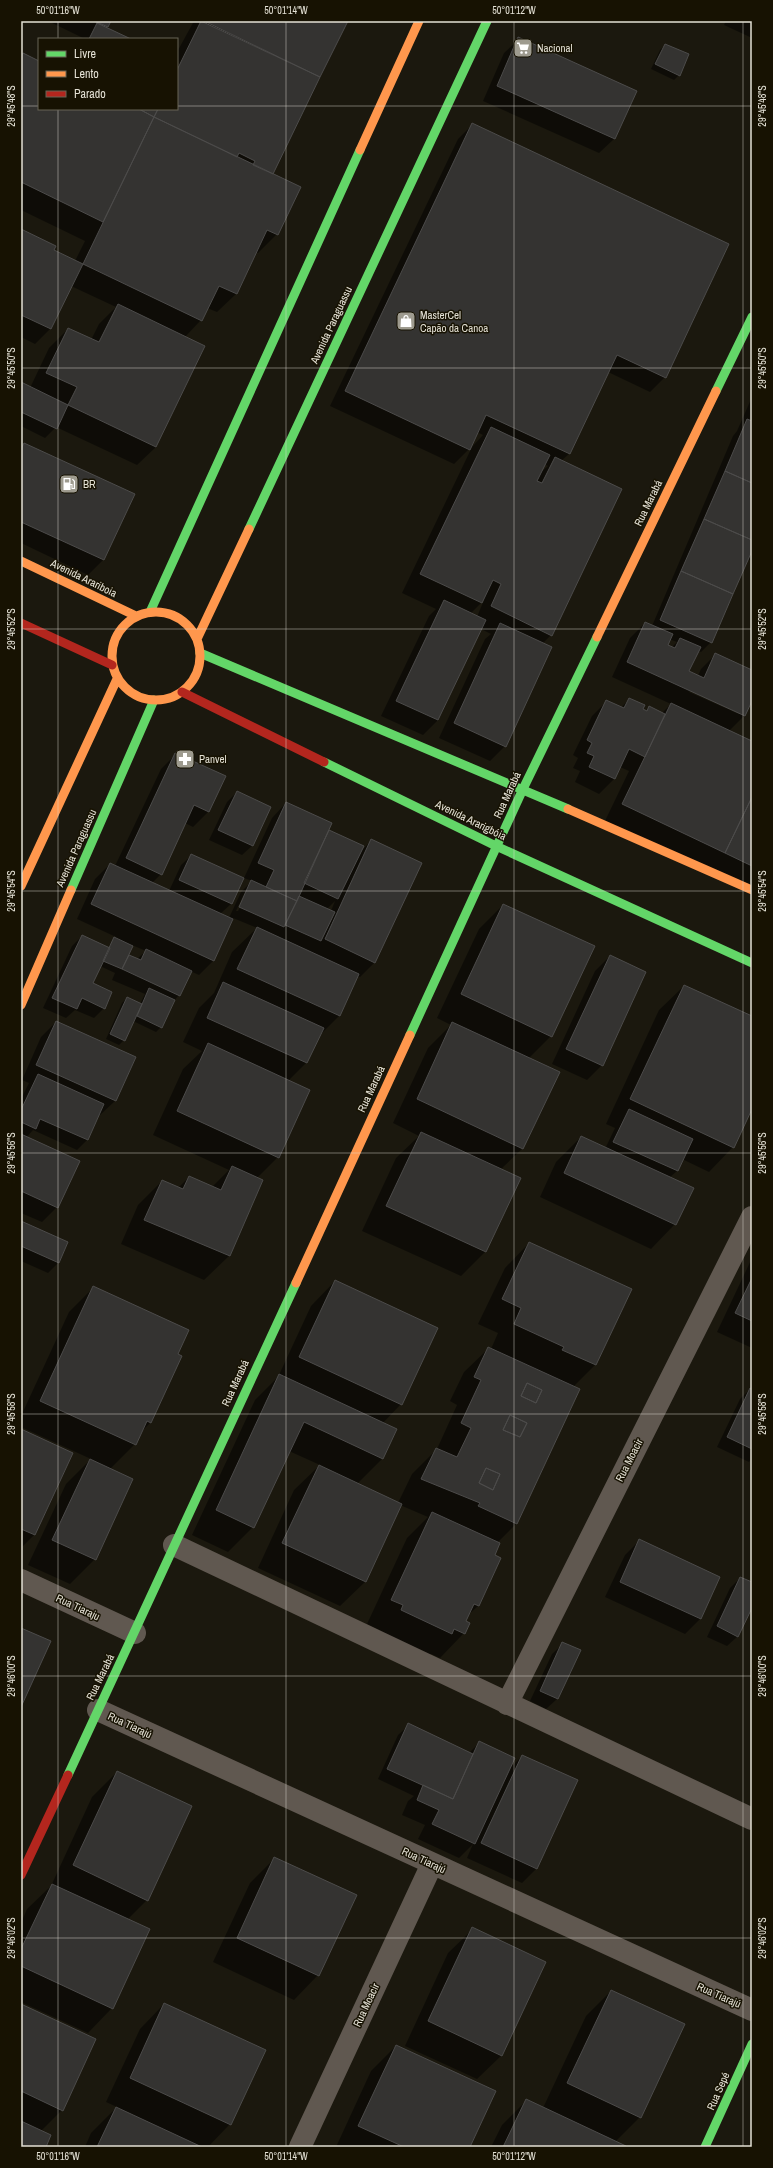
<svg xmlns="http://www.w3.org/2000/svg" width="773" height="2168" font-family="'Archivo Narrow',sans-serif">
<rect width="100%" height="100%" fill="#1b180e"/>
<path fill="#0007" fill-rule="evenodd" d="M48,21H110L106,28L129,39H82L83,38Z
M194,21H346L272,174L277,234L258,253L256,252L236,294L217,312L207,308L201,320L185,337L156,447L137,465L56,427L45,438L21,426V383L30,388L49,348L68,329L91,340L99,324L116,307L71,286L50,329L35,344L21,337V230L53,250L75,261L85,241L21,210V56L23,54L39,62V109H177V52Z
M726,21H752V38L724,25Z
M519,39L614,139L599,153L483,101L504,53Z
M665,45L679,75L674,80L651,69L660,50Z
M473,124L665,377L650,392L608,372L569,454L561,461L551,635L542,644L505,746L490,761L439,738L485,639L491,634L481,629L438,720L423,735L381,716L429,616L436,609L402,593L472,447L483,435L477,432L469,449L454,464L330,406L458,139ZM544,464L548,466L541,472ZM484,600L477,617L470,614Z
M752,397V561L747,559L711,642L701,652L698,651L688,672L698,676L701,669L716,654L752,671V699L745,715L729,731L749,741L752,735V888L604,823L629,771L620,767L614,779L599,794L575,782L580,771L573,768L578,758L573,755L592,716L607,701L621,708L629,699L642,710L645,711L649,708L661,714L671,704L612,677L630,638L645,623L652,626L733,436L737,431ZM669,639L677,642L672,647L666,645ZM691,690L739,712V714L689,692Z
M24,444L134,494L103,560L88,575L21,543V447Z
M176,754L225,776L208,812L193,827L185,823L161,874L152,883L169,891L181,865L192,855L231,904L220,914L229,918L241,892L252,881L244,878L272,818L286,803L328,831L362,846L360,852L372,840L375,962L360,977L357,976L339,1016L319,1036L306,1063L288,1081L278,1157L257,1178L262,1180L229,1256L204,1280L121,1244L138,1205L162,1181L178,1188L189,1177L212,1187L229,1170L153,1135L183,1069L202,1051L183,1042L199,1008L214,993L232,952L257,928L233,918L214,960L199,975L190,971L179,995L174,1001L161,1027L156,1032L133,1021L124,1040L119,1045L106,1039L122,1003L127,998L140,1004L145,994L112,980L115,973L100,966L92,984L104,1008L94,1018L75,1010L66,1018L43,1008L72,946L82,936L108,948L116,937L77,919L95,879L110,864L115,866L161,769ZM245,892H247L238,911H236ZM335,901L331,911L327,909ZM132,945L146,951L137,959L129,956L126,959Z
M237,792L253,845L242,855L209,840L227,802Z
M503,905L551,1036L528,1059L523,1148L500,1170L519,1179L485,1252L461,1276L362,1231L396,1158L419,1136L393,1123L428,1048L451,1025L437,1018L479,929Z
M610,956L602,1065L587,1080L552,1064L595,971Z
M684,986L752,1017V1107L733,1147L709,1172L682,1159L677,1171L669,1178L675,1224L651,1249L540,1197L556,1162L581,1137L605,1149L615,1128L606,1124L659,1010Z
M56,1022L134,1058L115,1101L100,1115H98L87,1140L77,1150L33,1130L26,1138L57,1207L42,1222L21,1213V1099L29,1083L22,1080L41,1037Z
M21,1222L58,1263L48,1273L21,1261Z
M529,1243L630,1290L595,1365L573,1387L579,1389L516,1524L497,1543L494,1556L500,1558L478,1606L467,1616L465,1622L464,1633L440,1658L431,1654L427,1658L377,1634L379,1630L367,1624L407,1538L428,1517L400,1505L365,1582L340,1606L258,1568L294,1490L320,1465L289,1451L253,1527L228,1552L192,1535L255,1400L278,1377L311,1306L335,1281L401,1404L382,1424V1459L357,1484L398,1503L412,1474L437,1449L457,1405L450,1401L464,1372L489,1348L491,1349L498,1333L478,1324L505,1268Z
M752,1258V1348L717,1332Z
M94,1287L181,1356L150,1423L141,1432L135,1444L110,1469L95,1559L70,1584L28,1565L66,1484L91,1459L21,1427V1416L69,1312Z
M750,1389L752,1390V1458L749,1462L717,1447L740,1399Z
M21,1431L72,1454L34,1535L21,1548Z
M640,1540L719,1577L700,1619L685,1634L605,1597L625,1555Z
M740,1578L752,1583V1605L738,1636L727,1646L707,1637L730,1588Z
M563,1644L579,1651L557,1699L546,1709L530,1701L552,1654Z
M409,1725L469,1753L479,1743L508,1770L522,1756L537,1868L522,1883L467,1858L473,1844L459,1858L418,1839L425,1825L402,1815L408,1801L414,1796L378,1779L398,1735Z
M117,1772L147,1900L127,1920L112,2008L88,2033L21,2002V1923L27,1909L51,1886L92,1797Z
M275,1858L318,1975L294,2000L213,1962L250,1883Z
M473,1929L502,2055L477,2079L405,2046L448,1953Z
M611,1991L640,2117L615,2142L624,2147H491L502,2125L526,2101L543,2108L586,2016Z
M164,2004L230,2124L208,2147H85L91,2133L117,2107L106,2102L140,2029Z
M21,2005L62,2110L41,2131L45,2147H21Z
M396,2046L469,2147H336L371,2071Z"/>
<path fill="#343331" stroke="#4c4b4a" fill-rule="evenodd" d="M94,21H111L108,27Z
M201,21L320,77L273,174L253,165L255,161L239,153L237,157L154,117L158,109H177V70Z
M204,21H348L320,77Z
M97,23L131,39H89Z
M518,37L637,91L615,139L497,86Z
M665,44L689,54L680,76L655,64Z
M23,53L39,61V109H139L154,117L103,222L21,182V57Z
M139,109H158L154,117Z
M154,117L301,187L278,235L267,230L237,294L219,286L202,321L83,264Z
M472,123L729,244L666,378L617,355L570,454L486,415L470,450L345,391Z
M21,229L56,246L54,250L83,264L51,329L21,315Z
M118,304L205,346L156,447L68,405L77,387L46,373L68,328L99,342Z
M21,382L68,405L57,429L21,412Z
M747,419L752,421V483L725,471Z
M491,427L550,455L537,481L542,483L555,457L622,489L552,636L491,606L501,584L493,580L482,603L420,574Z
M24,443L135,494L104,560L21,522V449Z
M725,471L752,483V540L704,519Z
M704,519L752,540V551L733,594L681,571Z
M681,571L733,594L712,643L660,620Z
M444,600L486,620L438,720L396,701Z
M645,622L673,634L668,645L675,648L680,638L701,647L689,671L704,678L715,653L752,670V701L745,716L627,662Z
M500,623L552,647L506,747L454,723Z
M629,698L645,705L643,709L647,711L649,706L665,714L645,757L629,749L615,779L589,767L594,756L587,753L592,743L587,740L606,700L624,708Z
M671,703L752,741V797L725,853L622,804Z
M175,753L226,776L209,812L194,805L162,875L126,858Z
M237,791L271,807L253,846L218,830Z
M752,797V866L725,853Z
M286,802L332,823L297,901L266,887L274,870L258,863Z
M329,830L364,846L338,899L304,883Z
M371,839L422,863L375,963L325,939Z
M191,854L244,878L232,904L179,880Z
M110,863L233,919L214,961L91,904Z
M251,880L297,901L284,927L239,907Z
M299,896L335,912L321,941L285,925Z
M503,904L595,946L552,1037L461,994Z
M257,927L359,974L340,1016L237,969Z
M82,935L110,948L93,983L112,992L105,1009L82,998L77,1009L52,998Z
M114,937L133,946L122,969L103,961Z
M146,949L192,971L180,996L122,969L129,955L141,960Z
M610,955L646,972L603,1066L566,1049Z
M223,982L324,1028L307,1063L207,1018Z
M684,985L752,1016V1109L734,1148L630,1099Z
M149,988L175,1000L162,1028L137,1016Z
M127,997L142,1004L125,1041L110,1034Z
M56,1021L136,1057L116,1101L36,1065Z
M452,1022L560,1072L523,1149L417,1099Z
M208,1043L310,1090L279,1158L177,1111Z
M38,1074L104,1104L88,1140L40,1119L36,1129L21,1122V1110Z
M629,1109L693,1139L678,1171L613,1142Z
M421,1132L521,1178L486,1252L386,1206Z
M21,1134L80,1161L58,1208L21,1191Z
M581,1136L694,1188L676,1225L564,1173Z
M232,1166L263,1180L230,1256L144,1220L162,1180L183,1189L189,1176L221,1190Z
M21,1221L68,1242L59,1263L21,1246Z
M529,1242L632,1289L596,1365L562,1350L564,1347L514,1324L521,1308L502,1299Z
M752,1278V1321L735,1313Z
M335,1280L438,1328L402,1405L299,1357Z
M93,1286L189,1330L178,1354L182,1356L151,1423L147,1421L136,1445L40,1401Z
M488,1347L580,1389L517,1524L478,1506L480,1503L421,1479L436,1448L457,1457L471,1428L461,1423L481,1380L474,1377ZM527,1383L542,1390L536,1403L521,1396ZM510,1415L527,1423L520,1437L503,1430ZM486,1468L500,1474L493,1490L479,1483Z
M279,1374L397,1429L383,1459L304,1422L254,1528L216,1510Z
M527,1383L542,1390L536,1403L521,1396Z
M750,1388L752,1389V1449L727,1437Z
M510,1415L527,1423L520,1437L503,1430Z
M21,1429L73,1453L35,1535L21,1529Z
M90,1459L133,1479L96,1560L52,1540Z
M319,1465L402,1504L366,1582L282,1543Z
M486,1468L500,1474L493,1490L479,1483Z
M432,1512L500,1543L495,1555L501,1558L479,1606L474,1604L466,1621L470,1623L465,1634L454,1629L452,1634L401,1610L403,1605L391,1600Z
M639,1539L720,1577L701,1619L620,1582Z
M740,1577L752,1582V1608L738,1637L717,1626Z
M21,1628L51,1641L21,1707Z
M562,1642L581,1650L558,1699L540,1691Z
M408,1723L473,1754L453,1799L387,1769Z
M479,1741L515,1758L475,1844L432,1824L439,1810L417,1800L423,1785L453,1799Z
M522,1755L578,1780L537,1869L481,1843Z
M117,1771L192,1806L148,1901L73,1865Z
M274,1857L357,1895L319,1976L237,1938Z
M52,1884L150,1929L113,2009L21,1966V1949Z
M472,1927L546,1962L502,2056L428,2021Z
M611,1990L685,2024L641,2118L567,2083Z
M164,2003L266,2050L231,2125L130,2078Z
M21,2004L96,2039L63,2111L21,2091Z
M396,2045L496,2091L470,2147H404L358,2126Z
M526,2099L626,2146L625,2147H503Z
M116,2107L202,2147H97Z
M21,2121L51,2135L46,2147H21Z"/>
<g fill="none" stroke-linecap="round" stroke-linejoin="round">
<path stroke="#605850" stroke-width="22" d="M174,1545L752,1819
M21,1580L135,1633
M507,1704L752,1217
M98,1710L752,2010
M300,2147L432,1864"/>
<path stroke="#63d668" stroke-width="9" d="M716,391L752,317
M249,529L487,21
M150,612L360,150
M200,653L568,809
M324,762L496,846L752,963
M71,890L154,700
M410,1035L523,789L597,637
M68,1775L296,1283
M705,2147L752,2044"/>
<path stroke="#ff974d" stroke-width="9" d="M360,150L419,21
M21,561L136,616
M112 656a44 44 0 1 1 88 0a44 44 0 1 1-88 0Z
M597,637L716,391
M197,639L249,529
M568,809L752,890
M21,886L117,679
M21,1005L71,890
M296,1283L410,1035"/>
<path stroke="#b3261e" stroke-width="9" d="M21,623L112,665
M182,692L324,762
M21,1875L68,1775"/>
</g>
<path fill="none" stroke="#e4e1d5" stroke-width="1" stroke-opacity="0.45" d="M58,21V39M286,21V2147M514,21V2147M743,21V2147M21,106H39M177,106H752M58,109V2147M21,368H752M21,629H752M21,891H752M21,1153H752M21,1414H752M21,1676H752M21,1938H752"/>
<defs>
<symbol id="supermarket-square" viewBox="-11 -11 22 22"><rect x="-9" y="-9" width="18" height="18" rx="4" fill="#9e9b8f" stroke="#171202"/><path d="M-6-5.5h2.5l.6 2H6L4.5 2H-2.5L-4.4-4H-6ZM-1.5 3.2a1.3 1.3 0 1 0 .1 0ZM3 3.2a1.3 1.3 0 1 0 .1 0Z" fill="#fff"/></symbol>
<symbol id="shop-square" viewBox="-11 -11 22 22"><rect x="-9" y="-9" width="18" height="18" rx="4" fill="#9e9b8f" stroke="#171202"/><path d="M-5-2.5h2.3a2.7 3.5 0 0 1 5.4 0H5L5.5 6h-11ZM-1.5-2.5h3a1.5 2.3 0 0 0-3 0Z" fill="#fff"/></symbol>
<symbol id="fuel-square" viewBox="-11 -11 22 22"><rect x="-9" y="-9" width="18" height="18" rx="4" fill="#9e9b8f" stroke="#171202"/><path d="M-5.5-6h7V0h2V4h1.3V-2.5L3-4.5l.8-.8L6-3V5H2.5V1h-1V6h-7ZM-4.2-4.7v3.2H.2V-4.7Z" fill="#fff"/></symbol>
<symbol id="pharmacy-square" viewBox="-11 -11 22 22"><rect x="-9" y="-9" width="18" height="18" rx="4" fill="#9e9b8f" stroke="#171202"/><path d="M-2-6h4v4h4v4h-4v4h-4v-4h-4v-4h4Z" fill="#fff"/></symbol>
</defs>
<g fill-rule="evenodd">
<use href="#supermarket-square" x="512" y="37" width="22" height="22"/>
<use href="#shop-square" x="395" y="310" width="22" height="22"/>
<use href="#fuel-square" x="58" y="473" width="22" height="22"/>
<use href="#pharmacy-square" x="174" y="748" width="22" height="22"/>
</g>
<g text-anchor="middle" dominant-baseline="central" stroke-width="3" stroke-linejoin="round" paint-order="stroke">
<g font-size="11" fill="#e4e1d5" stroke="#171202" text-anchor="start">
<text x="537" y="48">Nacional</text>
<text x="420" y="315">MasterCel<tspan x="420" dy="13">Capão da Canoa</tspan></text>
<text x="83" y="484">BR</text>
<text x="199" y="759">Panvel</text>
</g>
<g font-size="11" fill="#e4e1d5" stroke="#171202">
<text transform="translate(331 325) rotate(-65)">Avenida Paraguassu</text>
<text transform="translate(648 503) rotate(-64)">Rua Marabá</text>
<text transform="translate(84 578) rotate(26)">Avenida Arariboia</text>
<text transform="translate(507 795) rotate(-65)">Rua Marabá</text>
<text transform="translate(471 820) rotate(26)">Avenida Ararigbóia</text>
<text transform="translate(76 848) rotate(-66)">Avenida Paraguassu</text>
<text transform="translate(371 1089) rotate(-65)">Rua Marabá</text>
<text transform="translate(235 1383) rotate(-65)">Rua Marabá</text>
<text transform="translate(629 1460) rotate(-63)">Rua Moacir</text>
<text transform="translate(78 1607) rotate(25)">Rua Tiaraju</text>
<text transform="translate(100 1677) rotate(-64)">Rua Marabá</text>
<text transform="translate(130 1725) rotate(25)">Rua Tiarajú</text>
<text transform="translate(424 1860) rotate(25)">Rua Tiarajú</text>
<text transform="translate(719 1995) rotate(24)">Rua Tiarajú</text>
<text transform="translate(366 2005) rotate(-65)">Rua Moacir</text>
<text transform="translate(718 2091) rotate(-66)">Rua Sepé</text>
</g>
</g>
<rect width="773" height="2168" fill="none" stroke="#171202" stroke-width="44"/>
<rect x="38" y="38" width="140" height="72" fill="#171202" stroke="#696556"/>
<rect x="46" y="51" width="20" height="6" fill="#63d668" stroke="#696556"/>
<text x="74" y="58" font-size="12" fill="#e4e1d5">Livre</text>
<rect x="46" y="71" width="20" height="6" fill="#ff974d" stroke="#696556"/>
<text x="74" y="78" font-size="12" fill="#e4e1d5">Lento</text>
<rect x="46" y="91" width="20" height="6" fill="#b3261e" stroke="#696556"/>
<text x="74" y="98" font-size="12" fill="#e4e1d5">Parado</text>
<rect x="22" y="22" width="729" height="2124" fill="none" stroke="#e4e1d5" stroke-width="1.5"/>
<g font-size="10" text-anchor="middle" fill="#e4e1d5">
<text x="58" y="14">50°01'16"W</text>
<text x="286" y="14">50°01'14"W</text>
<text x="514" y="14">50°01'12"W</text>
<text transform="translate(11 106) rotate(-90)" y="4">29°45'48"S</text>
<text transform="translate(762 106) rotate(-90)" y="4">29°45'48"S</text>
<text transform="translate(11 368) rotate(-90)" y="4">29°45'50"S</text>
<text transform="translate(762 368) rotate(-90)" y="4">29°45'50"S</text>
<text transform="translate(11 629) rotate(-90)" y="4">29°45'52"S</text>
<text transform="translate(762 629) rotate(-90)" y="4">29°45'52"S</text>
<text transform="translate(11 891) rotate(-90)" y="4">29°45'54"S</text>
<text transform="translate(762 891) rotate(-90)" y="4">29°45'54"S</text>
<text transform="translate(11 1153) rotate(-90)" y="4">29°45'56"S</text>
<text transform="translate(762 1153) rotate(-90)" y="4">29°45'56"S</text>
<text transform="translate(11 1414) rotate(-90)" y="4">29°45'58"S</text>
<text transform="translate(762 1414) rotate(-90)" y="4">29°45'58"S</text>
<text transform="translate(11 1676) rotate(-90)" y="4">29°46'00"S</text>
<text transform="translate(762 1676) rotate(-90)" y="4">29°46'00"S</text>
<text transform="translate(11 1938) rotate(-90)" y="4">29°46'02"S</text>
<text transform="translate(762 1938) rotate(-90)" y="4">29°46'02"S</text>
<text x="58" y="2160">50°01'16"W</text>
<text x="286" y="2160">50°01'14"W</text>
<text x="514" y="2160">50°01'12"W</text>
</g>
</svg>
